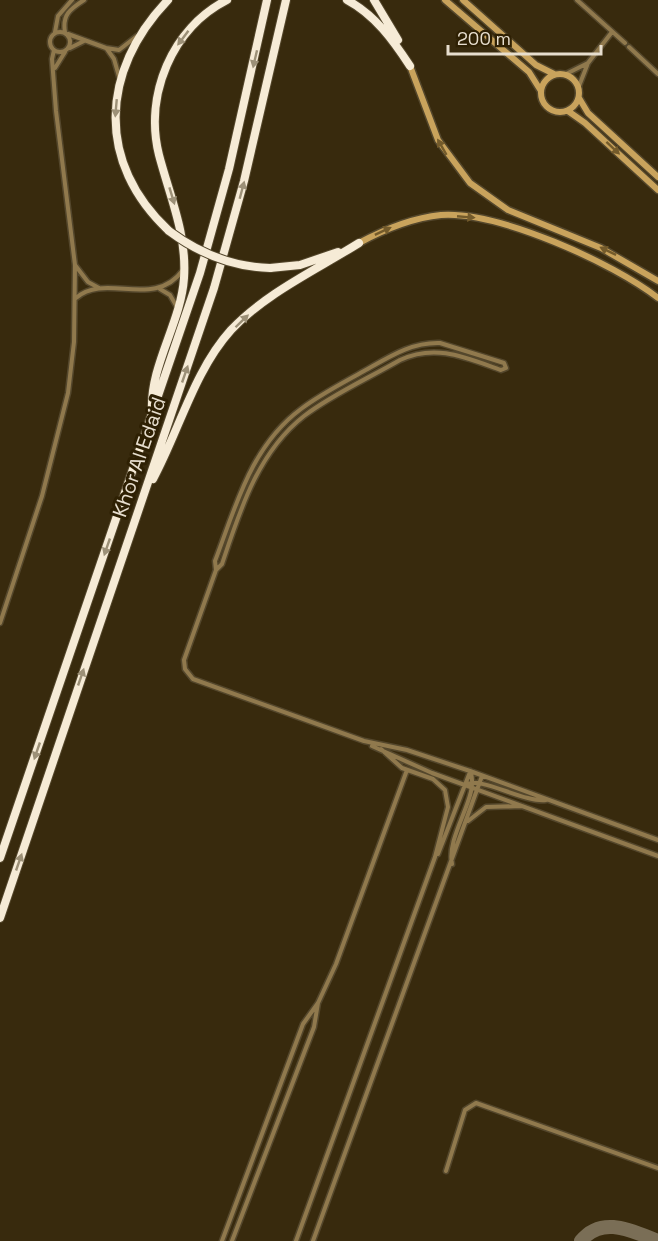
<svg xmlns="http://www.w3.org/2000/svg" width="658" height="1241" font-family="'Space Grotesk',sans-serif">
<rect width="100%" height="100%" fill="#382a0d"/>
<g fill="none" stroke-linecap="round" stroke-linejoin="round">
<path stroke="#7a6e56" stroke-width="14" d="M581,1241C602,1215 632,1231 658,1241"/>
<defs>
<path id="street" d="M577,0L625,43
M50 42a10 10 0 1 1 20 0a10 10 0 1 1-20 0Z
M55,32L58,16L72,0
M65,32C62,15 70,9 84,0
M68,34L106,48L119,50L137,36
M629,47L658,74
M70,48L84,41
M107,49L114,59L120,80
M55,68L65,52
M566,74L588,63
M579,86L588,63L612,32
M75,265L88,282L99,288
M160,289L170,295L177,307
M76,298C106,272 154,310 183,270
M440,343L504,363L506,368L501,370C467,358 436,343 400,360C369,378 333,394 304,416C258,452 240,510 222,564L216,570L215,561C236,506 251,446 301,409C321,394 343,383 364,371C389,357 411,342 440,343Z
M216,570L184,660L185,669L193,679L364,741L407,750L470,771L658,840
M0,623L42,496L68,393L74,342L75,265L56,111L52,59L54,50
M372,746L432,773L658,856
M465,785C479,775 524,803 546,800
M468,821L486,807L522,806
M438,854L470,772
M452,864C446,834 481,795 470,771
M446,1171L465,1110L476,1103L658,1168
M222,1241L303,1024L318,1003L336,964L407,770
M232,1241L314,1027L318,1003
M296,1241L435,857L448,807L445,790L433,779L402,768L381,749
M313,1241L482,776"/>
<path id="secondary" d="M445,0L529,72L541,91
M463,0L536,65L554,74
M410,66L438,140L470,183L508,210L601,248L658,281
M541 93a19 19 0 1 1 38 0a19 19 0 1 1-38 0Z
M579,98L588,113L658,177
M568,111L585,123L658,190
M359,243C385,229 411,218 441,215C499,211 613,263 658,298"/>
<path id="highway" d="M168,0C100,71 96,163 169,231
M347,0C375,15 393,40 410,66
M374,0L398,40
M270,268L300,265L338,252
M152,410C150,365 181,323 184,278C187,234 170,197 159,155C144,95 172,28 227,0
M153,479C179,431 194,371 231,330C266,293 316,270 359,243
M0,858L200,273L229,169L267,0
M0,918L214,288L244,181L286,0"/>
</defs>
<use href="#street" stroke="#54472c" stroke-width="7"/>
<use href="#secondary" stroke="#54472c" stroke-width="9"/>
<use href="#highway" stroke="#54472c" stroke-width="10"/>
<use href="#street" stroke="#90794d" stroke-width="4"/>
<use href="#secondary" stroke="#c9a35c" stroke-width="6"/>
<use href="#highway" stroke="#f6ebd6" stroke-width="8"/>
<defs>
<path id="highway-bridge" d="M169,231C200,254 232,267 270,268"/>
</defs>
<use href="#highway-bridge" stroke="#54472c" stroke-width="10" stroke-linecap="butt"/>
<use href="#highway-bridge" stroke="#f6ebd6" stroke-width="8"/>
</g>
<defs><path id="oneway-solid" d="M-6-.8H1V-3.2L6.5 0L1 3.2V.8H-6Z" transform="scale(1.5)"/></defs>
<g fill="#9c9077">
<use href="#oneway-solid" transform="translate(183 38) rotate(127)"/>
<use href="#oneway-solid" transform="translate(255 59) rotate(103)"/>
<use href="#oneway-solid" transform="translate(116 108) rotate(95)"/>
<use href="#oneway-solid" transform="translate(242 190) rotate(-75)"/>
<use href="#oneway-solid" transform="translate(172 196) rotate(73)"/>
<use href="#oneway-solid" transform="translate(242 321) rotate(-44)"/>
<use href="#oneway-solid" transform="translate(185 374) rotate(-71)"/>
<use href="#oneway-solid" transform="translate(107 547) rotate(109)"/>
<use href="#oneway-solid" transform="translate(81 677) rotate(-71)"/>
<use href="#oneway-solid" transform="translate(37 751) rotate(109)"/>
<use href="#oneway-solid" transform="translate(19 862) rotate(-71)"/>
</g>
<g fill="#745b2b">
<use href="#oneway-solid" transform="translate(442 147) rotate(-120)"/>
<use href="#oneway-solid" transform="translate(613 148) rotate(43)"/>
<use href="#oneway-solid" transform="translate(466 217) rotate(5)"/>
<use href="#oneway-solid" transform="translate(383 231) rotate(-25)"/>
<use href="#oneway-solid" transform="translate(608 251) rotate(-154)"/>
</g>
<g text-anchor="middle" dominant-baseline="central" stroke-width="6" stroke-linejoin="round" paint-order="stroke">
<g font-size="20" fill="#e7dece" stroke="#2e2003">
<text transform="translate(139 457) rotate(-71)">Khor Al Edaid</text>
</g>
</g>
<path d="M448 45v9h153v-9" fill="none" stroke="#e7dece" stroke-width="3"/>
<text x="457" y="45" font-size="18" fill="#e7dece" stroke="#2e2003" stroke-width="4.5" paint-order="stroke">200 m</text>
</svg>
